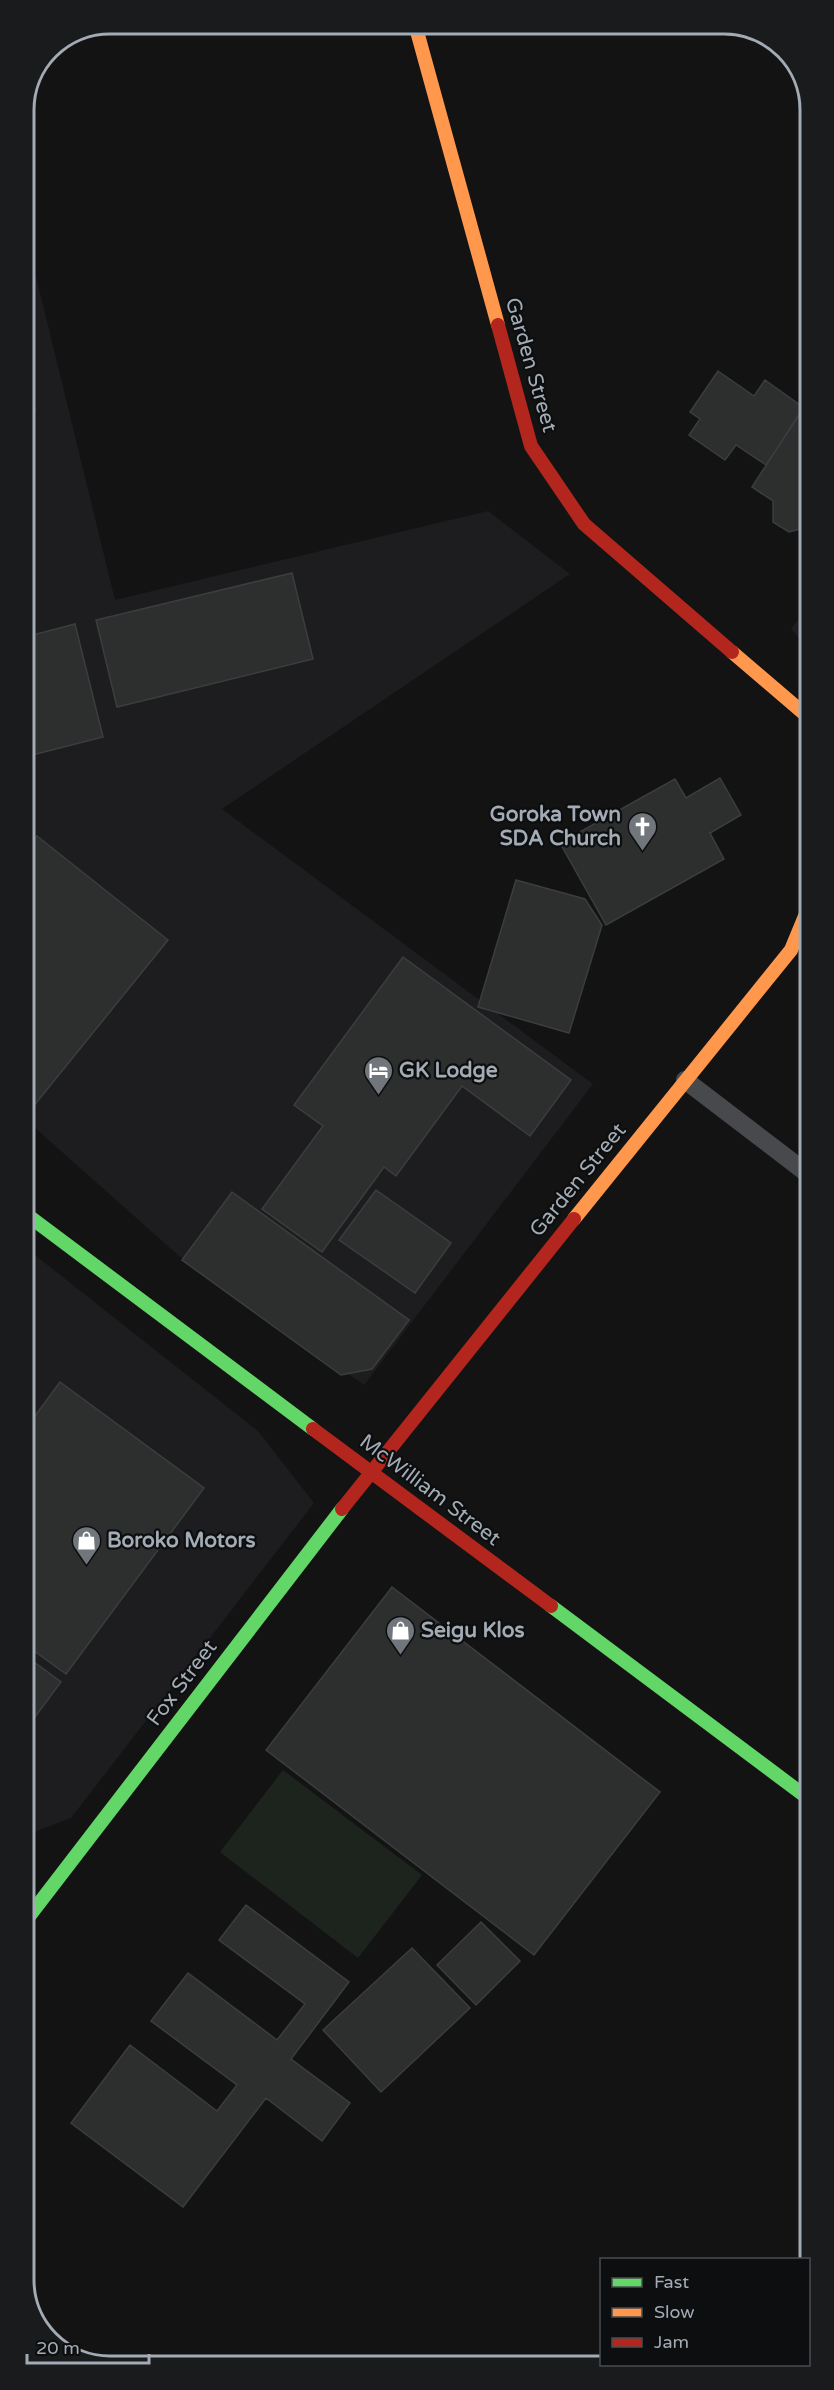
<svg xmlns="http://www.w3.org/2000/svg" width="834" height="2390" font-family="'Varela Round',sans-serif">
<rect width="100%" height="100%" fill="#131313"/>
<path fill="#1d1d1f" d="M24,227L115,600L488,511L570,574L222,809L593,1084L364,1385L179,1256L26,1120Z
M808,607V649L791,629Z
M26,1248L258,1431L314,1503L71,1818L26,1835Z"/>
<path fill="#1d241d" d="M283,1770L422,1875L358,1958L220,1852Z"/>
<path fill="#2d2e2e" stroke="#3b3d3f" stroke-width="1.5" d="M25,370L35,411L25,414Z
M718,371L754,396L765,380L804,408L766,465L736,445L725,460L689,435L700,419L690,412Z
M807,402L808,527L789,532L773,522V501L752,487Z
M292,573L313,659L117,707L96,620Z
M75,624L103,737L32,755L28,740H25V637Z
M720,778L741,815L710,833L724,859L606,925L560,843L675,779L686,798Z
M37,836L168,940L28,1113L25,1111V851Z
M516,880L585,899L602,925L569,1033L478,1007Z
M403,957L571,1080L530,1136L462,1086L396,1176L384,1167L322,1252L262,1209L323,1126L294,1105Z
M376,1190L451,1243L415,1293L339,1240Z
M232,1192L409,1320L372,1369L341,1375L182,1260Z
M60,1382L204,1488L66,1674L26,1645V1428Z
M392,1587L660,1792L534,1955L266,1750Z
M26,1656L61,1682L26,1729Z
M246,1905L349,1982L291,2059L350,2103L322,2141L266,2098L183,2207L71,2123L130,2045L217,2111L237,2085L151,2021L188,1973L277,2040L305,2004L219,1940Z
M481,1922L520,1961L476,2005L437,1965Z
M412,1948L470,2008L381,2092L323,2030Z"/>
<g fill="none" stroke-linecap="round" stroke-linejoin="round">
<path stroke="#47494c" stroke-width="18" d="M685,1080L808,1174"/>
<path stroke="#63d668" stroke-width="14" d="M26,1214L313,1429
M551,1606L809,1799
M27,1919L342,1509"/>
<path stroke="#ff974d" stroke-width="14" d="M415,24L498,325
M732,652L808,717
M574,1219L791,950L808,909"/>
<path stroke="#b3261e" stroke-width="14" d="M498,325L531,446L584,524L732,652
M313,1429L551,1606
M342,1509L574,1219"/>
</g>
<defs>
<symbol id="church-pin" viewBox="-11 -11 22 30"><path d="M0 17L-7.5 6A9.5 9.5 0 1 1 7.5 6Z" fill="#71767c" stroke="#0d0e0f"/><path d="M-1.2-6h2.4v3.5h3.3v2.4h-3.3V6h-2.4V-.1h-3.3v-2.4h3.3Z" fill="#fff"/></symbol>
<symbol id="hotel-pin" viewBox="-11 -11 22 30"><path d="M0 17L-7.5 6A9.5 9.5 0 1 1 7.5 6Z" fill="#71767c" stroke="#0d0e0f"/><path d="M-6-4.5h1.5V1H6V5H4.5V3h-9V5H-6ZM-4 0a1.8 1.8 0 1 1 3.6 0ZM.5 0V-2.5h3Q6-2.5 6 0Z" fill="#fff"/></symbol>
<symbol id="shop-pin" viewBox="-11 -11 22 30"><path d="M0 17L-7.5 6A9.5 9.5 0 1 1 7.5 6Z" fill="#71767c" stroke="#0d0e0f"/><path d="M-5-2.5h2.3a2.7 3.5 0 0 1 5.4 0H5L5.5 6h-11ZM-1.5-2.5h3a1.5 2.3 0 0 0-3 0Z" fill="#fff"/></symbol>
</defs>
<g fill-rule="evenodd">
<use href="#church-pin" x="626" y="810" width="33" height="45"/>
<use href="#hotel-pin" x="362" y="1054" width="33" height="45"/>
<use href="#shop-pin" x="70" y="1524" width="33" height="45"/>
<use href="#shop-pin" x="384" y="1614" width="33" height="45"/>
</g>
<g text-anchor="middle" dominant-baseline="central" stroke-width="4.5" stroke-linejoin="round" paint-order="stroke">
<g font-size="21" fill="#a3abb5" stroke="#0d0e0f">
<text transform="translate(531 365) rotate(74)">Garden Street</text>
<text transform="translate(578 1180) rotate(-51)">Garden Street</text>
<text transform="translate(430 1490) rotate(37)">McWilliam Street</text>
<text transform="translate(182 1683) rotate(-53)">Fox Street</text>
</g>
<g font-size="21" font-weight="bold" fill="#a3abb5" stroke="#0d0e0f" text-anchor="start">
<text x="621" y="814" text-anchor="end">Goroka Town<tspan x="621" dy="24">SDA Church</tspan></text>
<text x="399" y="1070">GK Lodge</text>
<text x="107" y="1540">Boroko Motors</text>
<text x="421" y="1630">Seigu Klos</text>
</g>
</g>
<path d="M0 0H834V2390H0ZM110 34H724A76 76 0 0 1 800 110V2280A76 76 0 0 1 724 2356H110A76 76 0 0 1 34 2280V110A76 76 0 0 1 110 34Z" fill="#191b1c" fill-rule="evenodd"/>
<path fill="none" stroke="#a3abb5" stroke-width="3" d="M110 34H724A76 76 0 0 1 800 110V2280A76 76 0 0 1 724 2356H110A76 76 0 0 1 34 2280V110A76 76 0 0 1 110 34Z"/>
<rect x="600" y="2258" width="210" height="108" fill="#0d0e0f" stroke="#494d51" stroke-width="1.5"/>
<rect x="612" y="2278" width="30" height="9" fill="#63d668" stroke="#494d51" stroke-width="1.5"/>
<text x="654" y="2288" font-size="18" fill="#a3abb5">Fast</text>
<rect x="612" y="2308" width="30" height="9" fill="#ff974d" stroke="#494d51" stroke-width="1.5"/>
<text x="654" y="2318" font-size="18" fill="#a3abb5">Slow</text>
<rect x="612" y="2338" width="30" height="9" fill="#b3261e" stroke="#494d51" stroke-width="1.5"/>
<text x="654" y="2348" font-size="18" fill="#a3abb5">Jam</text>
<path d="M27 2354v9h122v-9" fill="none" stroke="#a3abb5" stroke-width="3"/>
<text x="36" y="2354" font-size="18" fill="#a3abb5" stroke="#0d0e0f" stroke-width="4.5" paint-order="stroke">20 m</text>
</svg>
